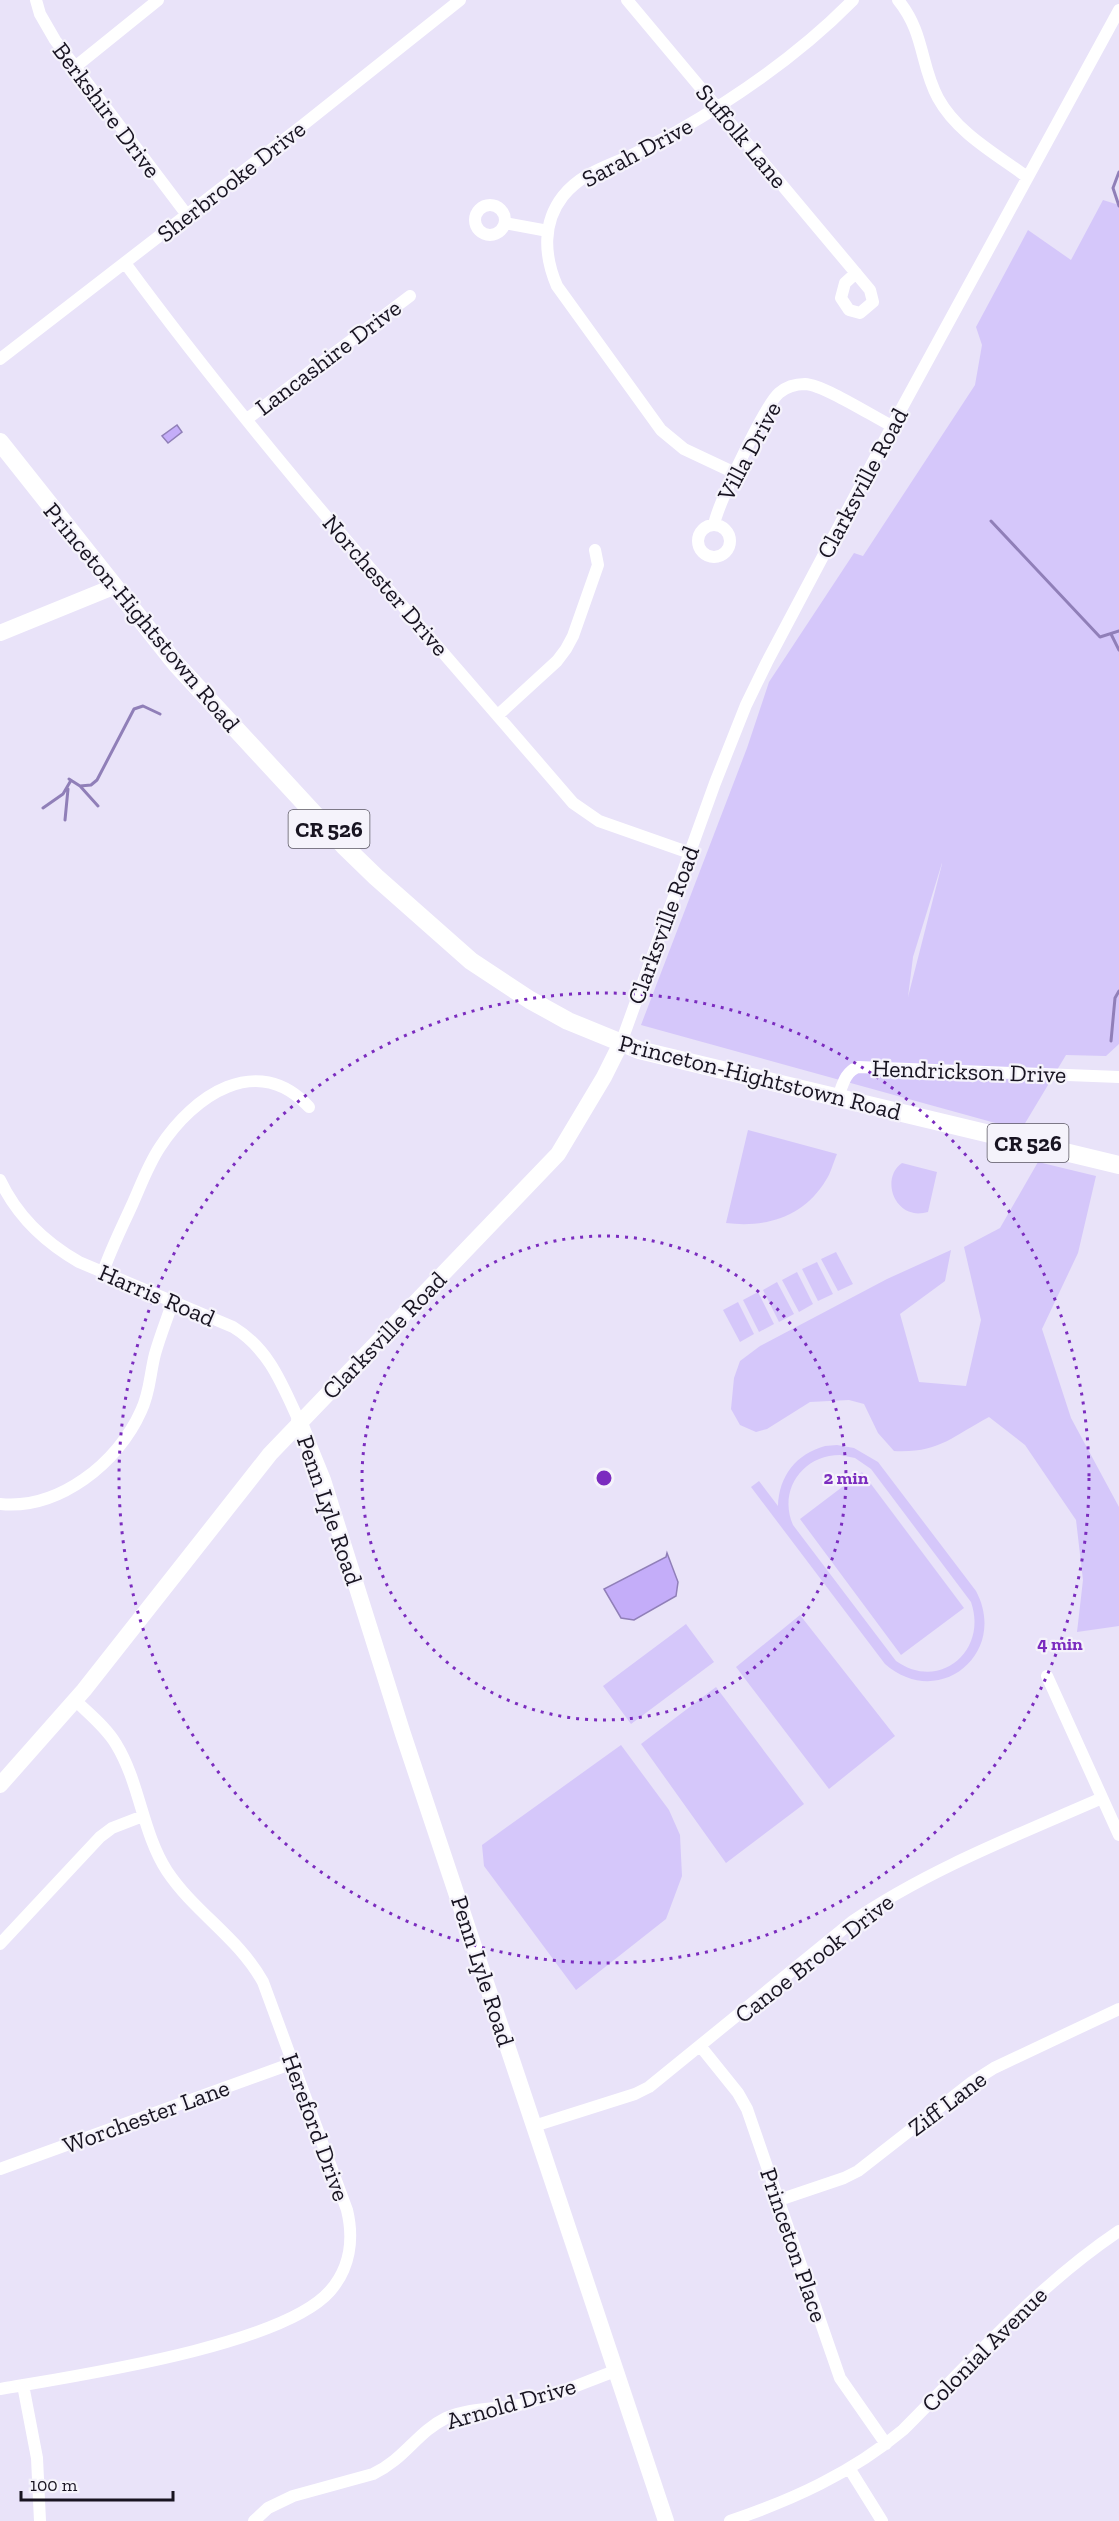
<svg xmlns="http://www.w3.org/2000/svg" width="1119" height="2521" font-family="'Zilla Slab',serif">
<rect width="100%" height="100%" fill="#e9e3f9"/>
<path fill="#d5c7fa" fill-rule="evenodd" d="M1103,200L1119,205V1044L1106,1056L1066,1055L1021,1130L641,1025L747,748L769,682L854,553L863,556L975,385L982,345L976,327L1028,230L1071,260ZM942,863V864L908,997L913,957Z
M748,1130L837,1154C833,1163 831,1173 826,1180C804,1217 766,1228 726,1223Z
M1038,1162L1096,1176L1078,1253L1042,1329L1071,1418L1119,1507V1626L1077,1632L1083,1580L1076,1520L1025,1445L989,1417C951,1437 940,1453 894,1451L878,1433L864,1404L849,1400L810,1402L767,1429L756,1432L740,1425L731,1409L734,1378L740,1361L760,1346L887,1279L951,1250L945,1281L900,1314L919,1382L966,1386L981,1320L964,1247L1000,1228Z
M902,1163L937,1172L928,1212C924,1213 918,1214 914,1213C891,1209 883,1176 902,1163Z
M836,1252L853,1284L838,1291L821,1259Z
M817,1262L833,1294L818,1301L802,1269Z
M797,1272L813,1304L799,1312L782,1280Z
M777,1282L794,1314L779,1322L763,1290Z
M758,1292L774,1324L759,1332L743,1300Z
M738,1302L754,1334L740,1342L723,1310Z
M825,1446L837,1445L854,1448L878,1462L976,1591C1009,1653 939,1711 885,1664L751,1487L759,1481L778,1506C779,1476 796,1454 825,1446ZM840,1455L855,1458L871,1469L971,1602C988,1651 940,1692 896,1661L793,1525C778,1491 802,1455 840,1455Z
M862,1472L964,1608L901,1655L800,1519Z
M800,1615L895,1736L829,1789L736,1667Z
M686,1624L714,1662L631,1724L603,1686Z
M716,1687L804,1804L726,1863L641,1744Z
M621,1745L669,1810L680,1835L682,1876L666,1919L576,1990L484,1866L482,1845Z"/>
<path fill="#c4adf9" stroke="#907fb8" stroke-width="1.5" d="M177,425L182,432L168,443L162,436Z
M667,1553L678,1582L676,1596L634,1620L621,1618L604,1589L666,1557Z"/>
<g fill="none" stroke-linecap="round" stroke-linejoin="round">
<path stroke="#907fb8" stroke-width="3" d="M1119,172L1113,188L1119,206
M991,521L1100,637L1119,631
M1111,634L1119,650
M69,779L80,786L98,806
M80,786L91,785L97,780L134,709L143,706L160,714
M43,808L63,794L70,782
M65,820L68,789
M1111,1041L1115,998L1119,991"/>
<path stroke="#fff" stroke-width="12" d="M36,0L40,14L55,40L187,215
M627,0L870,290L873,302L860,313L849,310L841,298L845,283L856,273
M898,0C925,33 920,65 938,98C957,133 996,154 1027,177
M75,67L158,0
M475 220a15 15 0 1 1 30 0a15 15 0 1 1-30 0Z
M505,223L548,231
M125,263C263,451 421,626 573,803L599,821L690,853
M0,359L303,125L460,0
M247,419L410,296
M735,473L684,449L661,430L557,286C544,256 542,223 563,196C580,175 602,168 625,158C643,150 660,140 678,131C742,94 801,53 853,0
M714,525C717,506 765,405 779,393C786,387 796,384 805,384C824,385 872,416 892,426
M698 541a16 16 0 1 1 32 0a16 16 0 1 1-32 0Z
M498,715L557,661L566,649L573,636L598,565L595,550
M621,1043L715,783L746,705L767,662L892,426L1119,10
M838,1097C843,1084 845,1072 858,1067L1119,1077
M0,1180C17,1216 44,1242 79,1262L233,1327C269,1349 282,1384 299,1421
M103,1272C111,1249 122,1227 132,1205C141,1185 148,1165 160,1147C193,1096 257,1051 309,1107
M0,1504C59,1510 118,1463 141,1411C150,1393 150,1373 155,1354C160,1336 167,1319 173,1301
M1047,1676L1119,1835
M0,1944L100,1837L112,1828L143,1816
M701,2047L738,2093L747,2109L840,2378L886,2444
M534,2126L635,2094L649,2087L853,1921C929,1869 1018,1835 1102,1798
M0,2169L293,2063
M779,2200L844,2178L858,2171L972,2082L994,2068L1119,2009
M23,2385L37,2458L40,2521
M0,2389C74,2376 282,2346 330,2291C350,2268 354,2239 347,2210L263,1982C238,1937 195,1913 167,1871C142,1832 140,1783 116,1744C106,1727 89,1714 75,1700
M849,2468L882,2521
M254,2521L268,2508L293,2496L373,2474C405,2459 417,2432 446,2418C471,2407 498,2410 523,2404C555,2396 585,2382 615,2371
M730,2521C792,2500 852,2473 903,2430C972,2361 1037,2286 1119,2231"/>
<path stroke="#fff" stroke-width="16" d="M0,633L113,587
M299,1421L323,1480L403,1734L666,2521
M0,1785L84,1690L270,1454L558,1154L604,1077L621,1043"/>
<path stroke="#fff" stroke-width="18" d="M0,442L176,664L344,846L376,877L471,961L530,1000L568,1021L639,1050L1119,1165"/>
</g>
<g fill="none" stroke="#7b2cbf" stroke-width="3" stroke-dasharray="3 6">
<circle cx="604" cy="1478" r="242"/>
<circle cx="604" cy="1478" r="485"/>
</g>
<g text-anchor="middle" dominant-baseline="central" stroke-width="4.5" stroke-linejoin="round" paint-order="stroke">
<g fill="#f5f3fb" stroke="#5a5762" stroke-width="1.5">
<rect x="288.5" y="810" width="81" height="38" rx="4.5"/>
<rect x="987.5" y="1124" width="81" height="38" rx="4.5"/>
</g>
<g font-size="22" font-weight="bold" fill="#181421">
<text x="329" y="829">CR 526</text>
<text x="1028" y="1143">CR 526</text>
</g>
<g font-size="24" fill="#181421" stroke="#f5f3fb">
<text transform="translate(107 110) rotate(53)">Berkshire Drive</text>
<text transform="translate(742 136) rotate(50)">Suffolk Lane</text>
<text transform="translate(637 152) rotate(-28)">Sarah Drive</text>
<text transform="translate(231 181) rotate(-38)">Sherbrooke Drive</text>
<text transform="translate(328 357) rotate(-37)">Lancashire Drive</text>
<text transform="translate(749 451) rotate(-62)">Villa Drive</text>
<text transform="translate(862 483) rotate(-62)">Clarksville Road</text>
<text transform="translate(386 585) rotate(49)">Norchester Drive</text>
<text transform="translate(142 617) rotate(50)">Princeton-Hightstown Road</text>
<text transform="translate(663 925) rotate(-70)">Clarksville Road</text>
<text transform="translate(969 1071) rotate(2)">Hendrickson Drive</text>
<text transform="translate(760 1077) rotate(14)">Princeton-Hightstown Road</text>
<text transform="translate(157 1295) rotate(23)">Harris Road</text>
<text transform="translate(384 1335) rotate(-46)">Clarksville Road</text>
<text transform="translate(330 1510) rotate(71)">Penn Lyle Road</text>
<text transform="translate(814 1958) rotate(-38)">Canoe Brook Drive</text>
<text transform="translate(483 1971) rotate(72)">Penn Lyle Road</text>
<text transform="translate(947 2103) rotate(-37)">Ziff Lane</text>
<text transform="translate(146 2116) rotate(-20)">Worchester Lane</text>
<text transform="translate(316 2127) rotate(70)">Hereford Drive</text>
<text transform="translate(794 2245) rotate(71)">Princeton Place</text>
<text transform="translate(984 2349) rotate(-45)">Colonial Avenue</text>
<text transform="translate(511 2403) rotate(-16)">Arnold Drive</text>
</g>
</g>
<circle cx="604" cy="1478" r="9" fill="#7b2cbf" stroke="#f5f3fb" stroke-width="3"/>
<g font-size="18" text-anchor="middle" font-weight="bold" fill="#7b2cbf" stroke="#f5f3fb" stroke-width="4.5" stroke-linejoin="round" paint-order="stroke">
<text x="846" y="1484">2 min</text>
<text x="1060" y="1650">4 min</text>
</g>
<path d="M21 2491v9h152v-9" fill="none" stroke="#181421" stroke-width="3"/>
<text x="30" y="2491" font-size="18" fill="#181421" stroke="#f5f3fb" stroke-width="4.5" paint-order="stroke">100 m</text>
</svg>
